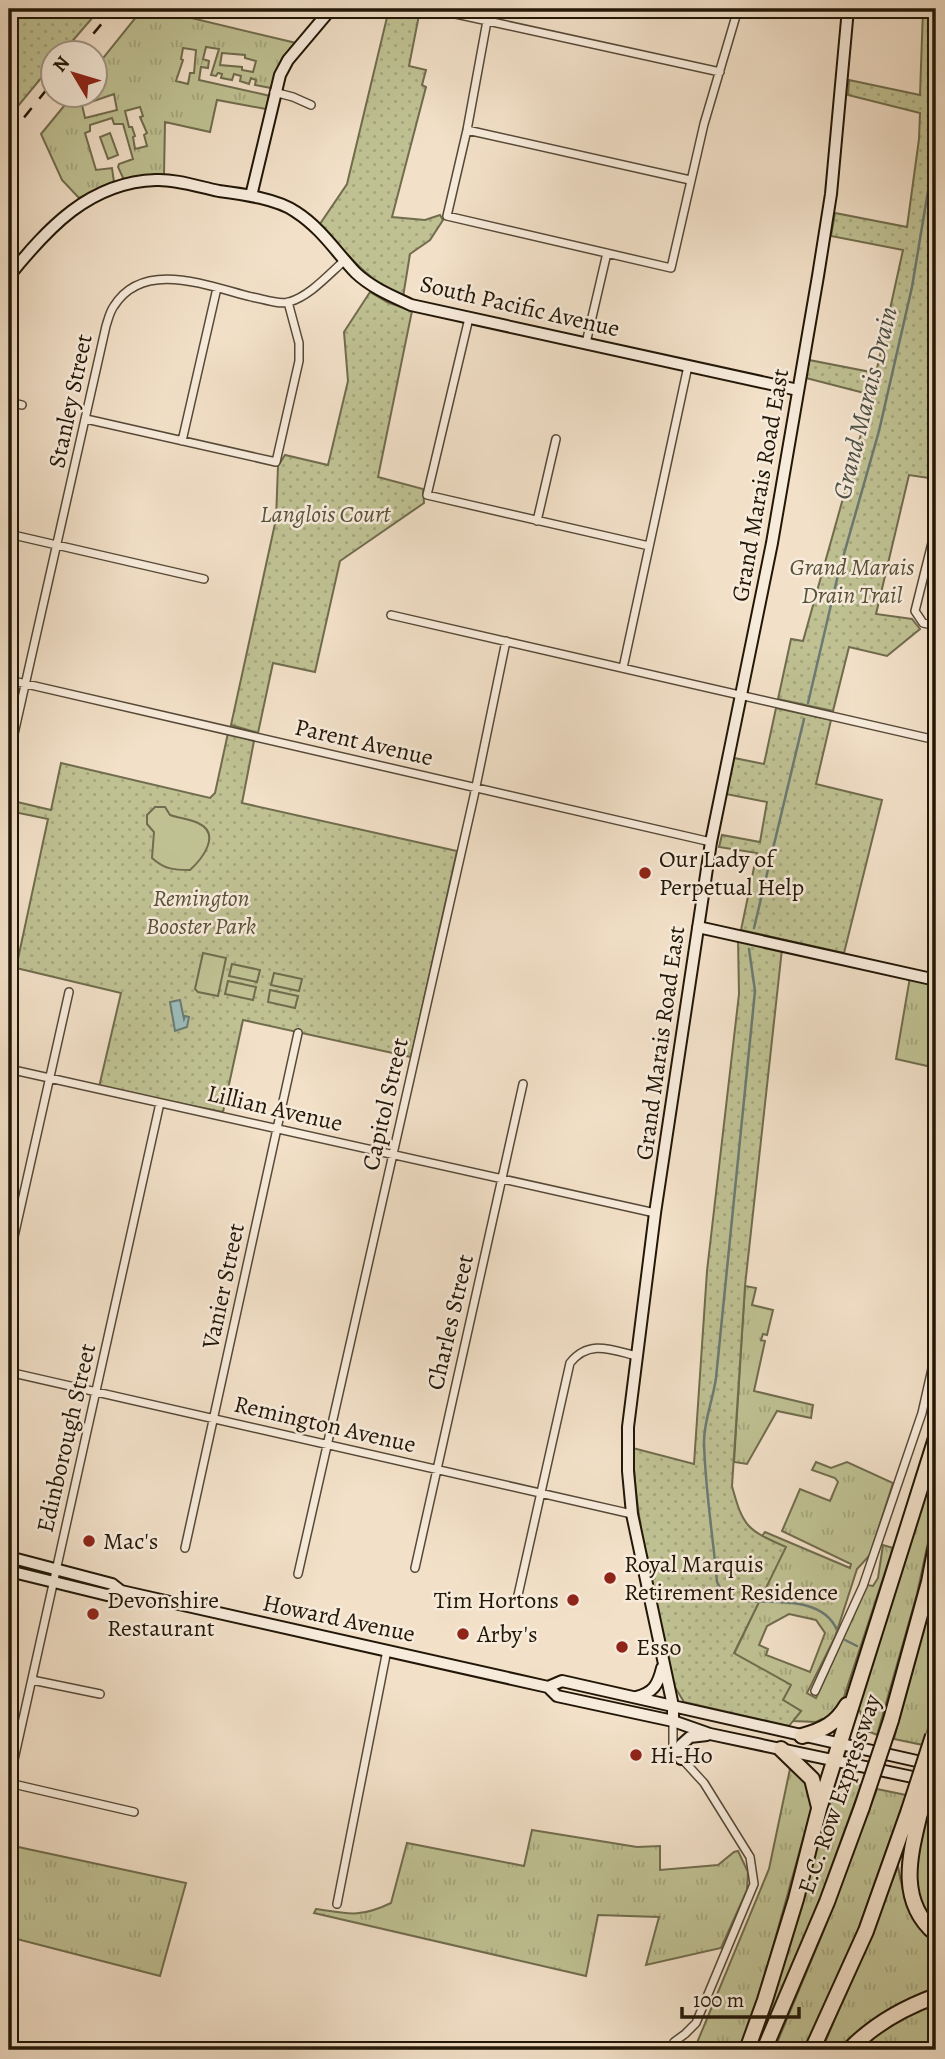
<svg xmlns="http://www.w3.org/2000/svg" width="945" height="2059" font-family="Alegreya,serif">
<defs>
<pattern id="grass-tufts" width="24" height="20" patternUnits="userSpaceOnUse" patternTransform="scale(1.75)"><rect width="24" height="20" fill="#bfc193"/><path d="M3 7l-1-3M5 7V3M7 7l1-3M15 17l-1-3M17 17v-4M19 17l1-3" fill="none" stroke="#a4a57d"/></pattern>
<pattern id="park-dots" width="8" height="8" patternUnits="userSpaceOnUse" patternTransform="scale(1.75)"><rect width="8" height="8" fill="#bfc193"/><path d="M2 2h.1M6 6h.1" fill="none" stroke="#a4a57d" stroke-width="1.8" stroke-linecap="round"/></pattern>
</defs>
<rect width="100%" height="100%" fill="#f2e0c8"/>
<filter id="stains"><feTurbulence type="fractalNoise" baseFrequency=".00286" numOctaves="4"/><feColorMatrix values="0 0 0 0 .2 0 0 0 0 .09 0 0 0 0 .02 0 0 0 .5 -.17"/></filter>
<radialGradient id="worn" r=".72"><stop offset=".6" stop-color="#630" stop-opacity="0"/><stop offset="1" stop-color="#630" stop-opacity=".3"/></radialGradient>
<path fill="url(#grass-tufts)" stroke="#706c4d" stroke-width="2" fill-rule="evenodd" d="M137,9H154L296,43L274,77L271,88L255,85L256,80L251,78L249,84L240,81L241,76L234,74L232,80L221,78L222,74L218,73L216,76L211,75L219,49L206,47L203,59L209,61L208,68L201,67L199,80L266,95L269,96L266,109L217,100L210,132L165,122L164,175L124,180L118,167L119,164L133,159L123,124H114L112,118L90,125V131L85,133L96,170L112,168L114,182L79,198L62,180L41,134L73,95L94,94L95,68L137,16ZM183,48L196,50L194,73H190L188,84L176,81L183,60L181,59ZM222,53L245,55V58L256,61L253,72L242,70V67L220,65ZM114,94L117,110L85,118L82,105ZM140,107L143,116L140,117L147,133L144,135L147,146L135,149L133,137L135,136L132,127H129L125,111Z
M110,133L118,155L108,159L100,137Z
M910,977L936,984V1068L896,1059Z
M745,1286L756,1288L752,1305L773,1310L767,1335L763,1334L761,1340L765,1341L754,1391L813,1405L811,1418L777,1411L747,1464L734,1462Z
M936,1452V1505L917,1594L877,1735L865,1730L860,1711L857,1710Z
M816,1462L831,1468L847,1462L893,1483L870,1555L857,1569L835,1637L807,1693L816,1698L867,1585L873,1586L878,1578L883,1545L893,1548L840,1709L828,1723L822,1719L816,1722L793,1721L801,1711L783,1700L734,1654L785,1547L762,1536L765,1532L850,1568L851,1564L782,1531L800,1489L830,1501L838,1482L835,1478L812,1470ZM789,1614L816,1620L825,1633L810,1672L766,1655L768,1649L759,1645L767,1626Z
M936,1573V1701L923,1745L894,1739Z
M791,1764L810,1786L813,1803L761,1990L740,2050H694L769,1869Z
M852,1783L861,1785L815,1912L756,2050H751L826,1803L830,1804C833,1791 838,1786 852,1783Z
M877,1789L906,1795L858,1930L807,2050H774L822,1935Z
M930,1801L936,1803V1928C900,1889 919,1845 930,1801Z
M532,1830L637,1847L660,1846V1870L718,1865L734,1852L738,1851L748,1872L747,1890L721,1948L646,1965L659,1917L598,1915L586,1976L314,1913L316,1909C348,1914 360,1918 391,1903L407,1843L524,1866Z
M9,1845L186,1883L160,1976L9,1937Z
M898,1866C903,1897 911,1922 936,1942V1990L856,2035L841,2050H822Z
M936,2003V2050H856C880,2029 906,2014 936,2003Z"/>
<path fill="url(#park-dots)" stroke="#706c4d" stroke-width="2" d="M9,9H100L63,52H52V65L9,117Z
M389,9L420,10L409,66L426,70L422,85L426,87L392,217L425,220L440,215L443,220L430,240L410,254L403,297C367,280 346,253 320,224L347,184Z
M923,9H936V479L909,475L876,614L912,619L920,629L887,656L849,647L833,711L778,699L791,639L803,641L872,395L806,378L809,360L876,373L903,250L831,236L835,213L907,227L919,139L920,113L848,95L849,80L920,95Z
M370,292L387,302L412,311L378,477L423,489L424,503L340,561L315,672L273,663L258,733L231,725L276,519L278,466L285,455L328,465L348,381L344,332Z
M776,708L831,720L816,784L882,800L844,953L741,930L757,853L719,847L722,835L760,842L767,802L726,794L734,758L764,764Z
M228,733L254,741L242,803L457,851L411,1057L243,1020L223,1112L99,1087L121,993L16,968L48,819L9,811V800L51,810L61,763L210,798L215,793Z
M738,939L782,949L745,1286L732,1486C743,1527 747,1530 786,1547L734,1653L791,1685L783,1700L801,1711L789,1726L684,1702L673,1684C657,1606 635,1527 633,1448L694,1464L707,1271L739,994Z"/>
<path fill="#bfc193" stroke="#706c4d" stroke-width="2" d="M155,807H165L170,815C179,818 189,819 198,823C222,834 202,859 190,870C173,870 164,869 152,858L154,832L147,824V815Z
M203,953L226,958L218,996L198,992L195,989Z
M232,964L260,970L257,982L229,976Z
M274,973L302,979L299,991L271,985Z
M228,981L256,987L253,1000L225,994Z
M270,990L298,996L295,1008L268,1002Z"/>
<path fill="#9cbcbb" stroke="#6b7a73" stroke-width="2" d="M180,1000L184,1019L185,1016L189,1017L187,1027L175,1031L170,1002Z"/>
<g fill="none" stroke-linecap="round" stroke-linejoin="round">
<path stroke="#6b7a73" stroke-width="2.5" d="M808,703L838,575L879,431L912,287L932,167L936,109
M754,928L804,719
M734,1596L721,1589L717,1582C713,1536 705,1488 704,1442C704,1420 713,1400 716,1378L755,991L749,949
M747,1601C777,1603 823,1597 837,1630
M845,1640L857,1646
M913,2050L915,2046"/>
<defs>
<path id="street" d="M433,9L720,72
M487,21L467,130L447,216L671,268L704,124L738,9
M274,92L293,97L311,105
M467,130L690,180
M469,318L427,495L649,546
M586,343L607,253
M9,402L22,405
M86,419L276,462L299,361V343L288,302
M182,441L217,288
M537,521L556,439
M936,527L915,611L923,623L936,626
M9,534L204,579
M391,615L936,740
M623,668L688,366
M9,680L711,842
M9,756L106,326C108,320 110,311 114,306C144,258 210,287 252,297C263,299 279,305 289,302C310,296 329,274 345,260
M9,1069L655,1213
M9,1259L69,992
M9,1372L632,1514
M185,1548L298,1033
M415,1568L523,1084
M298,1574L474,796L506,641
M518,1595L570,1363C589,1339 612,1350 637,1356
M32,1680L100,1694
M815,1691L863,1586L922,1413L936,1351
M673,1721V1749L704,1783L750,1857L754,1884L696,2023L685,2034L674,2042
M9,1782L160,1103
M9,1783L134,1812
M337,1904L387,1650"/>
<path id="secondary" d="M251,196L280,75L288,60L331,9
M9,276C47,229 89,182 156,180C176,179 199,187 219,191C242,194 278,199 296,212C321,228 336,252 356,273C372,288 392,296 411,305L798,390
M698,927L936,980
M9,1557L112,1584L121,1591
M9,1571L107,1595L121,1591L548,1687L557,1696L673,1721L710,1734L936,1782
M548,1687L562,1681L930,1764
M636,1697C653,1693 658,1685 662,1668
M673,1721V1706L632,1514L628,1471V1427L655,1213L711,842L772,543L818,276L831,194L848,9
M681,1759V1745L690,1737L707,1735"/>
<path id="highway" d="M891,1720L929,1582L936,1546
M802,1736C823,1730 836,1724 847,1705
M781,1749L812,1779L819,1807
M920,1813C910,1855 897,1901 936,1934
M747,2050L765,2000L796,1899L819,1809L936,1438
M764,2050L827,1902L862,1807
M812,2050L866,1931L909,1810
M849,2050C874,2024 903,2008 936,1996"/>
</defs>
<use href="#street" stroke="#564937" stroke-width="10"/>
<use href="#secondary" stroke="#221707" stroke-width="14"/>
<use href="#highway" stroke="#221707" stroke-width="18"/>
<use href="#street" stroke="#f7ebdb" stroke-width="7"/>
<use href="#secondary" stroke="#f7ebdb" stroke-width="10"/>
<use href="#highway" stroke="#f2e0c8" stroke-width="14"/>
<path stroke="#221707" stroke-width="2.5" stroke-dasharray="12 12" stroke-linecap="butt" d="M78,52L114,9
M9,136L52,83"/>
<defs>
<path id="highway-bridge" d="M862,1807L891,1720
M909,1810L933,1736
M920,1813L935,1760"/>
</defs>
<use href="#highway-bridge" stroke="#221707" stroke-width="18" stroke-linecap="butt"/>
<use href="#highway-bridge" stroke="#f2e0c8" stroke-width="14"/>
</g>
<g fill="#8f2418" stroke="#f7ebdb" stroke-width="2.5">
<circle cx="645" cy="873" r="7"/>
<circle cx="89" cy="1541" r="7"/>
<circle cx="610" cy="1578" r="7"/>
<circle cx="573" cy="1600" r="7"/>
<circle cx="93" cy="1614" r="7"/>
<circle cx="463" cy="1634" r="7"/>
<circle cx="622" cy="1647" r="7"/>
<circle cx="636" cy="1755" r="7"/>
</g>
<g text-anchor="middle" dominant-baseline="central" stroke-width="5" stroke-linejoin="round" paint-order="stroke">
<g font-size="24" fill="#221707" stroke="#f7ebdb">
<text transform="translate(520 306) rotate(13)">South Pacific Avenue</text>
<text transform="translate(70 401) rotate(-78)">Stanley Street</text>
<text transform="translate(760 485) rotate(-80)">Grand Marais Road East</text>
<text transform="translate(364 742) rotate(13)">Parent Avenue</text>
<text transform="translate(660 1043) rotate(-82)">Grand Marais Road East</text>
<text transform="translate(385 1104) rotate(-77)">Capitol Street</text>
<text transform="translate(275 1108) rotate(13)">Lillian Avenue</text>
<text transform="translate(223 1286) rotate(-78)">Vanier Street</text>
<text transform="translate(450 1322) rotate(-77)">Charles Street</text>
<text transform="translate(325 1424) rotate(13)">Remington Avenue</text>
<text transform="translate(66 1438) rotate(-77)">Edinborough Street</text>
<text transform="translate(339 1618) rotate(12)">Howard Avenue</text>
<text transform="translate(839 1794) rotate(-71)">E.C. Row Expressway</text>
</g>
<g font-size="24" font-style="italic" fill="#595238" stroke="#f7ebdb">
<text x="325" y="514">Langlois Court</text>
<text x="852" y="567">Grand Marais<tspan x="852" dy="28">Drain Trail</tspan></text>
<text x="201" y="898">Remington<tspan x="201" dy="28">Booster Park</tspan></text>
</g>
<g font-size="24" fill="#221707" stroke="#f7ebdb" text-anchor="start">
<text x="659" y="859">Our Lady of<tspan x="659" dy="28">Perpetual Help</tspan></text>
<text x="103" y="1541">Mac's</text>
<text x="624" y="1564">Royal Marquis<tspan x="624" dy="28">Retirement Residence</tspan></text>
<text x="107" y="1600">Devonshire<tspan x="107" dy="28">Restaurant</tspan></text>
<text x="559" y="1600" text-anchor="end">Tim Hortons</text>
<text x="477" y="1634">Arby's</text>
<text x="636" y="1647">Esso</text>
<text x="650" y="1755">Hi-Ho</text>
</g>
<g font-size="26" font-style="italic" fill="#4d5146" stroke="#f7ebdb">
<text transform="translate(865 403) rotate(-76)">Grand Marais Drain</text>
</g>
</g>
<rect width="945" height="2059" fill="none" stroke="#f2e0c8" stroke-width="35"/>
<rect x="10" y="10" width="924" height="2038" fill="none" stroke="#221707" stroke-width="3.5"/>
<rect x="18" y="18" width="910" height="2024" fill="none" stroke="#221707" stroke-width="2"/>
<g transform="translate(74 74) rotate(308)"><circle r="33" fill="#f7ebdb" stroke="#a29686" stroke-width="2"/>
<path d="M0-5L12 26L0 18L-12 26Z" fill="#8f2418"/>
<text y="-10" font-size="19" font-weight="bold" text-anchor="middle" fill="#221707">N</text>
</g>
<path d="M682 2007v10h117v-10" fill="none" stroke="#221707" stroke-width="3.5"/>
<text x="693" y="2007" font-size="21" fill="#221707" stroke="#f7ebdb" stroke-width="5" paint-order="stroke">100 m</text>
<rect width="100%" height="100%" filter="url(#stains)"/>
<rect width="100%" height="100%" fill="url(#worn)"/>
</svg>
